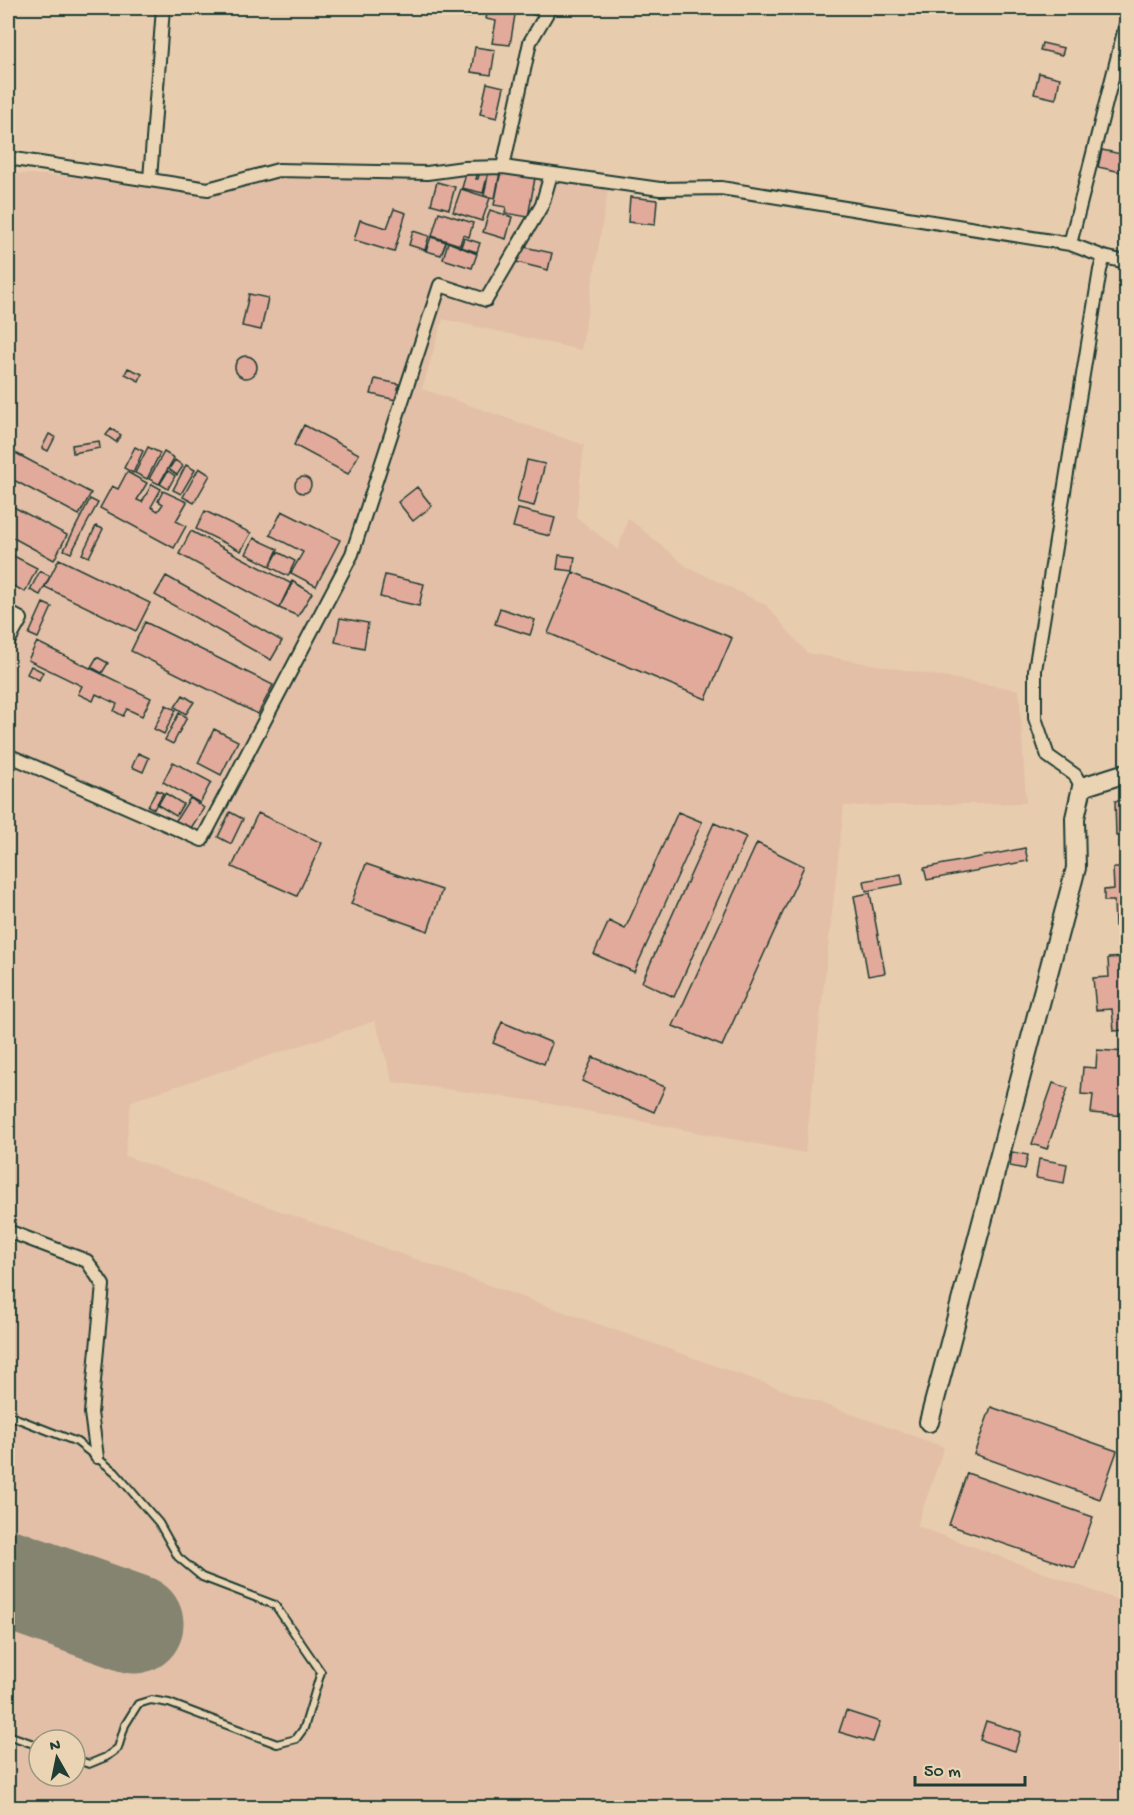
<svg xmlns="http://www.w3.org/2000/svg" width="1134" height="1815" font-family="'Gochi Hand',sans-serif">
<rect width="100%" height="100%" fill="#e8ccae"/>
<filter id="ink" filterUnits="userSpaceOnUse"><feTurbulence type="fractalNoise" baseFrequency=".0167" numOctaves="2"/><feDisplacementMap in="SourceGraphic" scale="12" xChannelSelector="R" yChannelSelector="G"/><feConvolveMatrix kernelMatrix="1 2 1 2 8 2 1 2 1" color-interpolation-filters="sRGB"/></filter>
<g filter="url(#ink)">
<path fill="#e2bfa6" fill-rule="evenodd" d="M278,164L371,172L435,165L505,168L609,184L581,350L443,319L422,389L584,445L576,517L618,550L628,518L686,566L766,605L807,653L1019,690L1026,803L844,806L805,1153L535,1101L393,1082L375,1021L131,1101L125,1156L944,1447L917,1526L1126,1603V1798L1125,1803L1126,1807H8V173L219,185ZM39,1740H75V1776H39Z"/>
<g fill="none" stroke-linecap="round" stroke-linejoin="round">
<path stroke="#848471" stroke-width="99" d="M8,1579L134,1624"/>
</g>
<path fill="#e2aa9a" stroke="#1f3d34" stroke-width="1.5" d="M456,8H472L470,17L455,15Z
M488,8L516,9L510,45L492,43L496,21L486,19Z
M1042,43L1064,48L1062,55L1040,50Z
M475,47L495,50L491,75L471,72Z
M1039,73L1060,78L1056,99L1034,94Z
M487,83L504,87L497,118L480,114Z
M1102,150L1126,155V173L1098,167Z
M467,170L478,172L476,179H478L480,171L488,173L483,193L462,188Z
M489,170L500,172L495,198L484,196Z
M501,171L535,178L528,217L505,213L506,207L494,205Z
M437,182L455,187L449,209L431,204Z
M461,189L490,198L482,221L453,212Z
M630,197L657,200L655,225L628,222Z
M394,209L406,213L394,252L354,240L360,220L387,228Z
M490,210L512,217L506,239L483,232Z
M439,212L473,223L469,237L463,235L460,245L432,236Z
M413,231L429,236L425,250L409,245Z
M431,237L446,242L441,255L426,251Z
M464,238L480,243L477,252L461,247Z
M448,242L477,254L472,268L443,259Z
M520,246L552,253L548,270L516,262Z
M249,294L268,298L261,330L242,326Z
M235 367a11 11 0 1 1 22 0a11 11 0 1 1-22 0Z
M128,368L142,374L139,381L125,374Z
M375,379L399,384L396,400L371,394Z
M304,425L359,454L348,474L294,445Z
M111,429L121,435L116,442L106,435Z
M49,434L55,437L48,451L42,448Z
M99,441L100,448L73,453L72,445Z
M135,447L143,451L133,473L124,468Z
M148,447L160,453L147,479L135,473Z
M8,449L91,493L79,515L8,477Z
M164,452L174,458L159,484L149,479Z
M175,460L183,466L177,475L169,469Z
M527,460L545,464L534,506L517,502Z
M186,465L195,470L181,494L173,490Z
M199,468L210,475L194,503L183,497Z
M168,471L175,476L168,489L160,484Z
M127,472L147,483L137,500L142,502L152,484L161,489L151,507L158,511L163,504L158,501L163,491L187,502L176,521L186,526L174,548L100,508L112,486L118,489Z
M295 485a8 8 0 1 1 16 0a8 8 0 1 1-16 0Z
M417,487L432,506L413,521L398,502Z
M90,499L98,503L71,553L64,550Z
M8,504L67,535L54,560L8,535Z
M518,509L555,518L550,536L513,527Z
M205,511L251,533L241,551L196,529Z
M282,511L340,540L316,586L291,573L303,552L270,535Z
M96,526L103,529L89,557L82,554Z
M191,531L292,584L279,608L179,554Z
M254,538L278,549L270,566L246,554Z
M278,552L295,561L288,576L270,567Z
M8,553L37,568L25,592L8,583Z
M559,555L575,557L573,571L557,569Z
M59,559L150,603L136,631L45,587Z
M40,571L50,576L40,595L30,590Z
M573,572L732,638L706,699L548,633Z
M385,575L424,584L419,606L380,597Z
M166,576L282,641L271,660L155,595Z
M292,581L312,593L298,616L279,608Z
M43,603L52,607L38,638L29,634Z
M500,608L535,620L530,635L495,624Z
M340,618L368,623L364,648L335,642Z
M145,622L273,685L258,714L131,651Z
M37,642L151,698L142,716L127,709L123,716L114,711L117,704L96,694L93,701L78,694L82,686L28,660Z
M97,657L108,663L102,673L91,667Z
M31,666L43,672L39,680L27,674Z
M183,695L194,702L186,714L175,707Z
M166,705L176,710L164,734L154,729Z
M179,713L187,717L173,744L165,740Z
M214,729L238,741L221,775L198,763Z
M138,753L149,758L143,772L132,767Z
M173,762L211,782L200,803L163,782Z
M157,790L163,793L154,809L148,806Z
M165,793L183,804L176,816L158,805Z
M190,798L204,808L187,834L173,825Z
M1126,800V836H1116L1115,801Z
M230,812L243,819L231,844L218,837Z
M678,812L702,822L634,972L594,954L609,921L625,929Z
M258,813L322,843L297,896L232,867Z
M714,823L746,837L674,997L642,982Z
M757,843L804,866L722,1046L673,1026Z
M1025,848L1028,861L927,880L924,868Z
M366,864L442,890L428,931L351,904Z
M1113,868H1126V926H1115L1114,901H1104V890L1114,889Z
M901,874L903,884L866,891L864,881Z
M870,893L885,973L868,976L854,896Z
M1126,957V1030L1114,1031L1112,1009L1096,1010L1093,978L1109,977L1108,958Z
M502,1022L552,1043L544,1064L493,1043Z
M1097,1050L1126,1052V1116L1091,1113L1093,1095L1081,1094L1083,1067L1096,1068Z
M593,1057L665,1087L654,1112L582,1081Z
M1053,1083L1068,1088L1047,1149L1032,1144Z
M1012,1152L1028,1155L1025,1169L1010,1166Z
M1039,1159L1067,1164L1064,1183L1036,1178Z
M991,1407L1117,1451L1100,1499L974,1454Z
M967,1473L1093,1517L1075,1568L949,1525Z
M846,1711L880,1722L873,1742L839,1732Z
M986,1721L1021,1732L1015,1751L980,1740Z"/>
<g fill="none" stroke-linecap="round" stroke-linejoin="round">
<defs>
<path id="lane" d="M8,1415L77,1442L115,1472L159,1523L178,1557L202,1577L275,1605L321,1672L304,1728L296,1739L277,1744L169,1703L151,1700L138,1704L125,1725L118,1748L106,1757L89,1764L75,1759
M8,1735L39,1746"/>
<path id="street" d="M536,8L549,11
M8,158L208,189L278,170L427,173L464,168L503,167L660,189L721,188L1070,244L1104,257L1100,270L1035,670V718L1048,756L1075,775L1082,787
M503,167L530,42L550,8
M150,179L163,8
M1070,244L1126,24
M1104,257L1126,262
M8,612L21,619L8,642
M8,755L202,840L352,554L440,285L486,300L542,205L551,174
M8,1231L87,1261L103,1285L91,1413L97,1457"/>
<path id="secondary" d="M929,1422L1076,868L1075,818L1082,787L1126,773"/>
</defs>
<use href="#lane" stroke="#1f3d34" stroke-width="10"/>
<use href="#street" stroke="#1f3d34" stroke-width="16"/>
<use href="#secondary" stroke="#1f3d34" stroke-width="22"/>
<use href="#lane" stroke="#ead4b3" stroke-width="6"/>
<use href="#street" stroke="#ead4b3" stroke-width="12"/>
<use href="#secondary" stroke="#ead4b3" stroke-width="18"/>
</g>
</g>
<rect width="1134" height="1815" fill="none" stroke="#ead4b3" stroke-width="30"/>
<rect x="15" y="15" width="1104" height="1785" fill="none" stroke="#1f3d34" stroke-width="2" filter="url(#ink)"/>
<g transform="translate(57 1758) rotate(351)"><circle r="28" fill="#ead4b3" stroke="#999880" stroke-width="1.5"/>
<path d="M0-4.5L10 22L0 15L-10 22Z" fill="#1f3d34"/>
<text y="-9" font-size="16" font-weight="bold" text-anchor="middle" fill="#1f3d34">N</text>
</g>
<path d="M915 1776v9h110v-9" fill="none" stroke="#1f3d34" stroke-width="3"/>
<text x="924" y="1776" font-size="18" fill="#1f3d34" stroke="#ead4b3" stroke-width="4.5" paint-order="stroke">50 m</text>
</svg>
